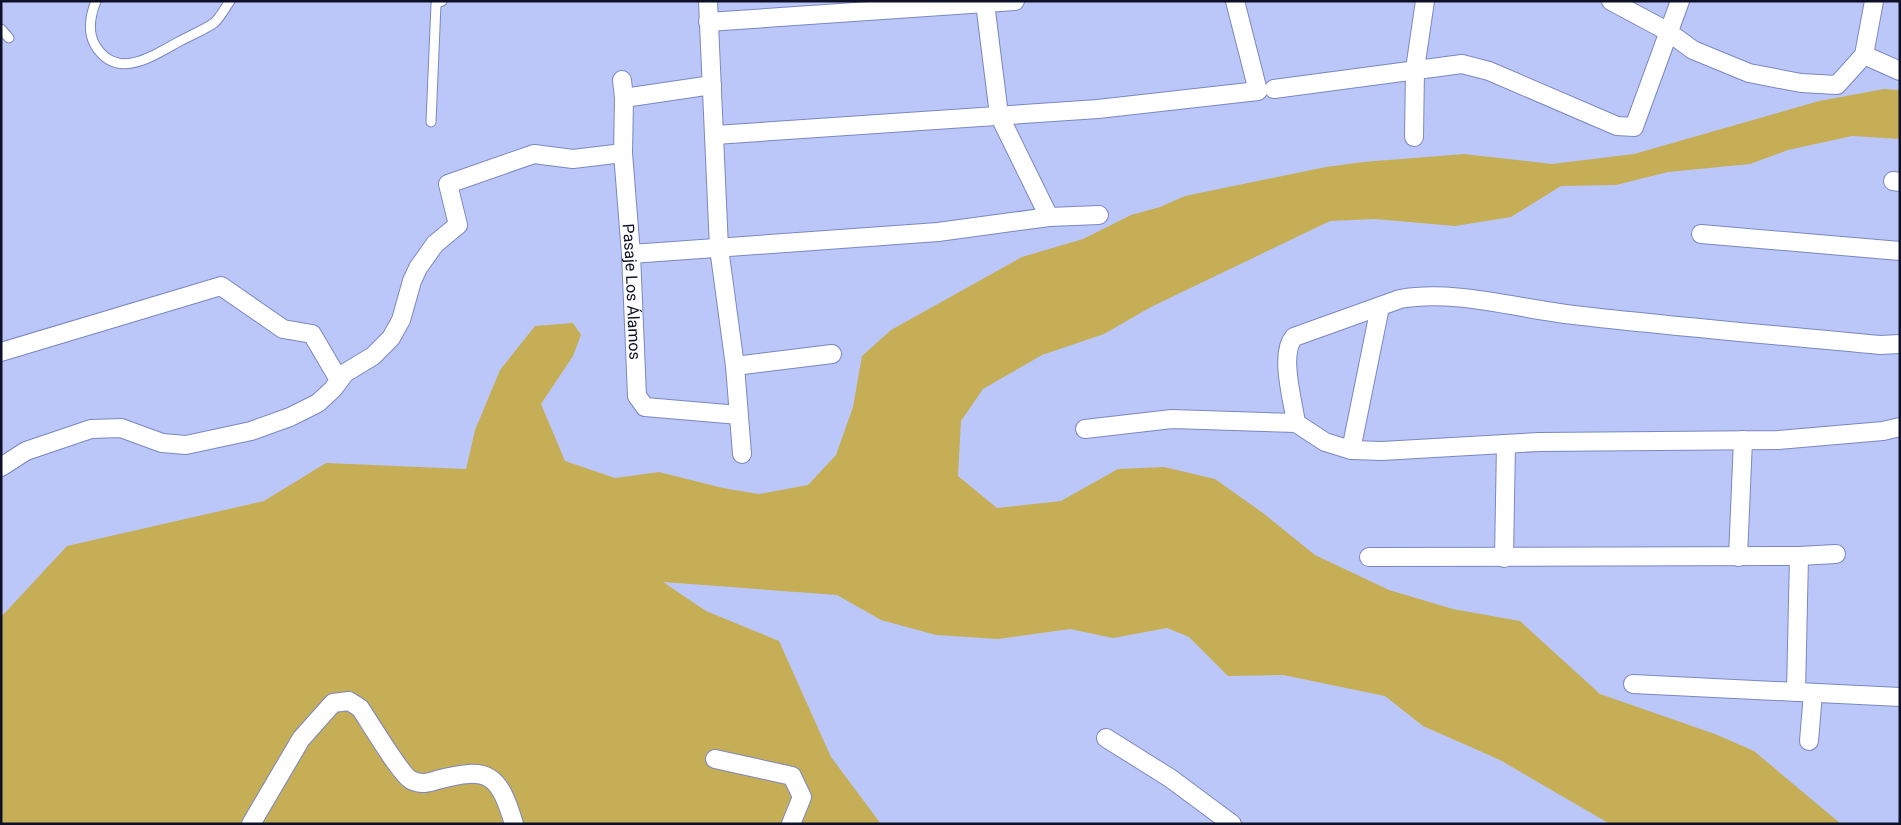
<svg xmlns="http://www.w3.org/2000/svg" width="1901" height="825" font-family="Roboto,sans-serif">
<rect width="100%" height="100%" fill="#bcc7f9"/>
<path fill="#c6ae56" d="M1884,89L1900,90V139L1852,136L1788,150L1750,164L1668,172L1616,185L1561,186L1511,217L1455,226L1375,219L1330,221L1151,307L1104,334L1042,355L983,389L961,421L958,476L997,508L1061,501L1118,469L1164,467L1215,479L1263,513L1315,555L1389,590L1453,609L1520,621L1600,694L1715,734L1754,751L1841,824H1610L1500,760L1423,726L1385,696L1283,675L1228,676L1189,637L1167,628L1113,638L1070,629L998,639L936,635L881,620L837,595L663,582L706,611L779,641L831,757L881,824H1V617L67,546L264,501L326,463L466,469L475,430L500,370L535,326L573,323L581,335L573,356L541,404L565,461L615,478L659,472L723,488L759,494L808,485L836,455L853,407L862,356L891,330L1022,257L1083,239L1131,215L1160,207L1185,196L1326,167L1363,162L1464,154L1552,164L1634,154L1819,101Z"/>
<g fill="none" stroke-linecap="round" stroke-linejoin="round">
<defs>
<path id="lane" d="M96,1C90,16 87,31 95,45C117,82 154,55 180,41C191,35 204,30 214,23C220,18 225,8 230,1
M1,29L9,38
M431,122L436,4L442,1"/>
<g id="street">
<path d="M708,1L719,248L735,366L742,454"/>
<path d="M1611,1L1667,31L1693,50L1749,73L1801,83L1837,85L1864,55L1874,1"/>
<path d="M985,3L999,115L1049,217"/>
<path d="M708,22L1015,1"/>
<path d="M1864,55L1900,71"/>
<path id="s1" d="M622,80L624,98L623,153L631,254L637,396L645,407L739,415"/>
<path d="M1274,89L1462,64L1489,71L1617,126L1634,127L1680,1"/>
<path d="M624,98L712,85"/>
<path d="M715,135L1098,109L1258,91L1235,1"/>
<path d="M1414,137L1415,69L1425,1"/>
<path d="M1893,181L1900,182"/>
<path d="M1701,234L1900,251"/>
<path d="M631,254L938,232L1049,217L1099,215"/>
<path d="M1,352L221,286L283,329L312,334L339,380"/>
<path d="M735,366L832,354"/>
<path d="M1296,423C1293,401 1279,354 1294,337L1400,299C1455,289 1519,309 1574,315C1676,327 1778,335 1880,345L1900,344"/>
<path d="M1085,429L1172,419L1296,423L1325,442L1351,450L1382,451L1539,442L1778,440L1883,431L1900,427"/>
<path d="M1351,450L1380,307"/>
<path d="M1,467L26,451L91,429L121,428L162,443L186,445L251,431L290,417L318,403L333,389L345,373L373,356L391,338L401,320L412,281L418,268L435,244L458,225L448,184L534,154L573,159L623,153"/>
<path d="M1369,557L1799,556L1836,554"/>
<path d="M1738,557L1743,440"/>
<path d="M1504,558L1506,444"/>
<path d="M1633,684L1900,697"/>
<path d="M1796,692L1799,556"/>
<path d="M1106,738L1170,778L1232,824"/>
<path d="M1809,741L1813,693"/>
<path d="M715,759L792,776L802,797L791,824"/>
<path d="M251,824L301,739L333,703L349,701L360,708C369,721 401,775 411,780C421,785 428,783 437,780C489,766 499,774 514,824"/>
</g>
</defs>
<use href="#lane" stroke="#7b87c1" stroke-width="11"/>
<use href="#street" stroke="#7b87c1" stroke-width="20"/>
<use href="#lane" stroke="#fff" stroke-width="9"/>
<use href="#street" stroke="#fff" stroke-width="18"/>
</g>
<g text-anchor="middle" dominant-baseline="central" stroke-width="4" stroke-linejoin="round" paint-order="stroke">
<g font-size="16" fill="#0d1026" stroke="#ccd5fb">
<text stroke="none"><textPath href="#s1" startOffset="212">Pasaje Los Álamos</textPath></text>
</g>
</g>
<rect width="1901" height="825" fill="none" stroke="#0d1026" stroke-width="5"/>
</svg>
